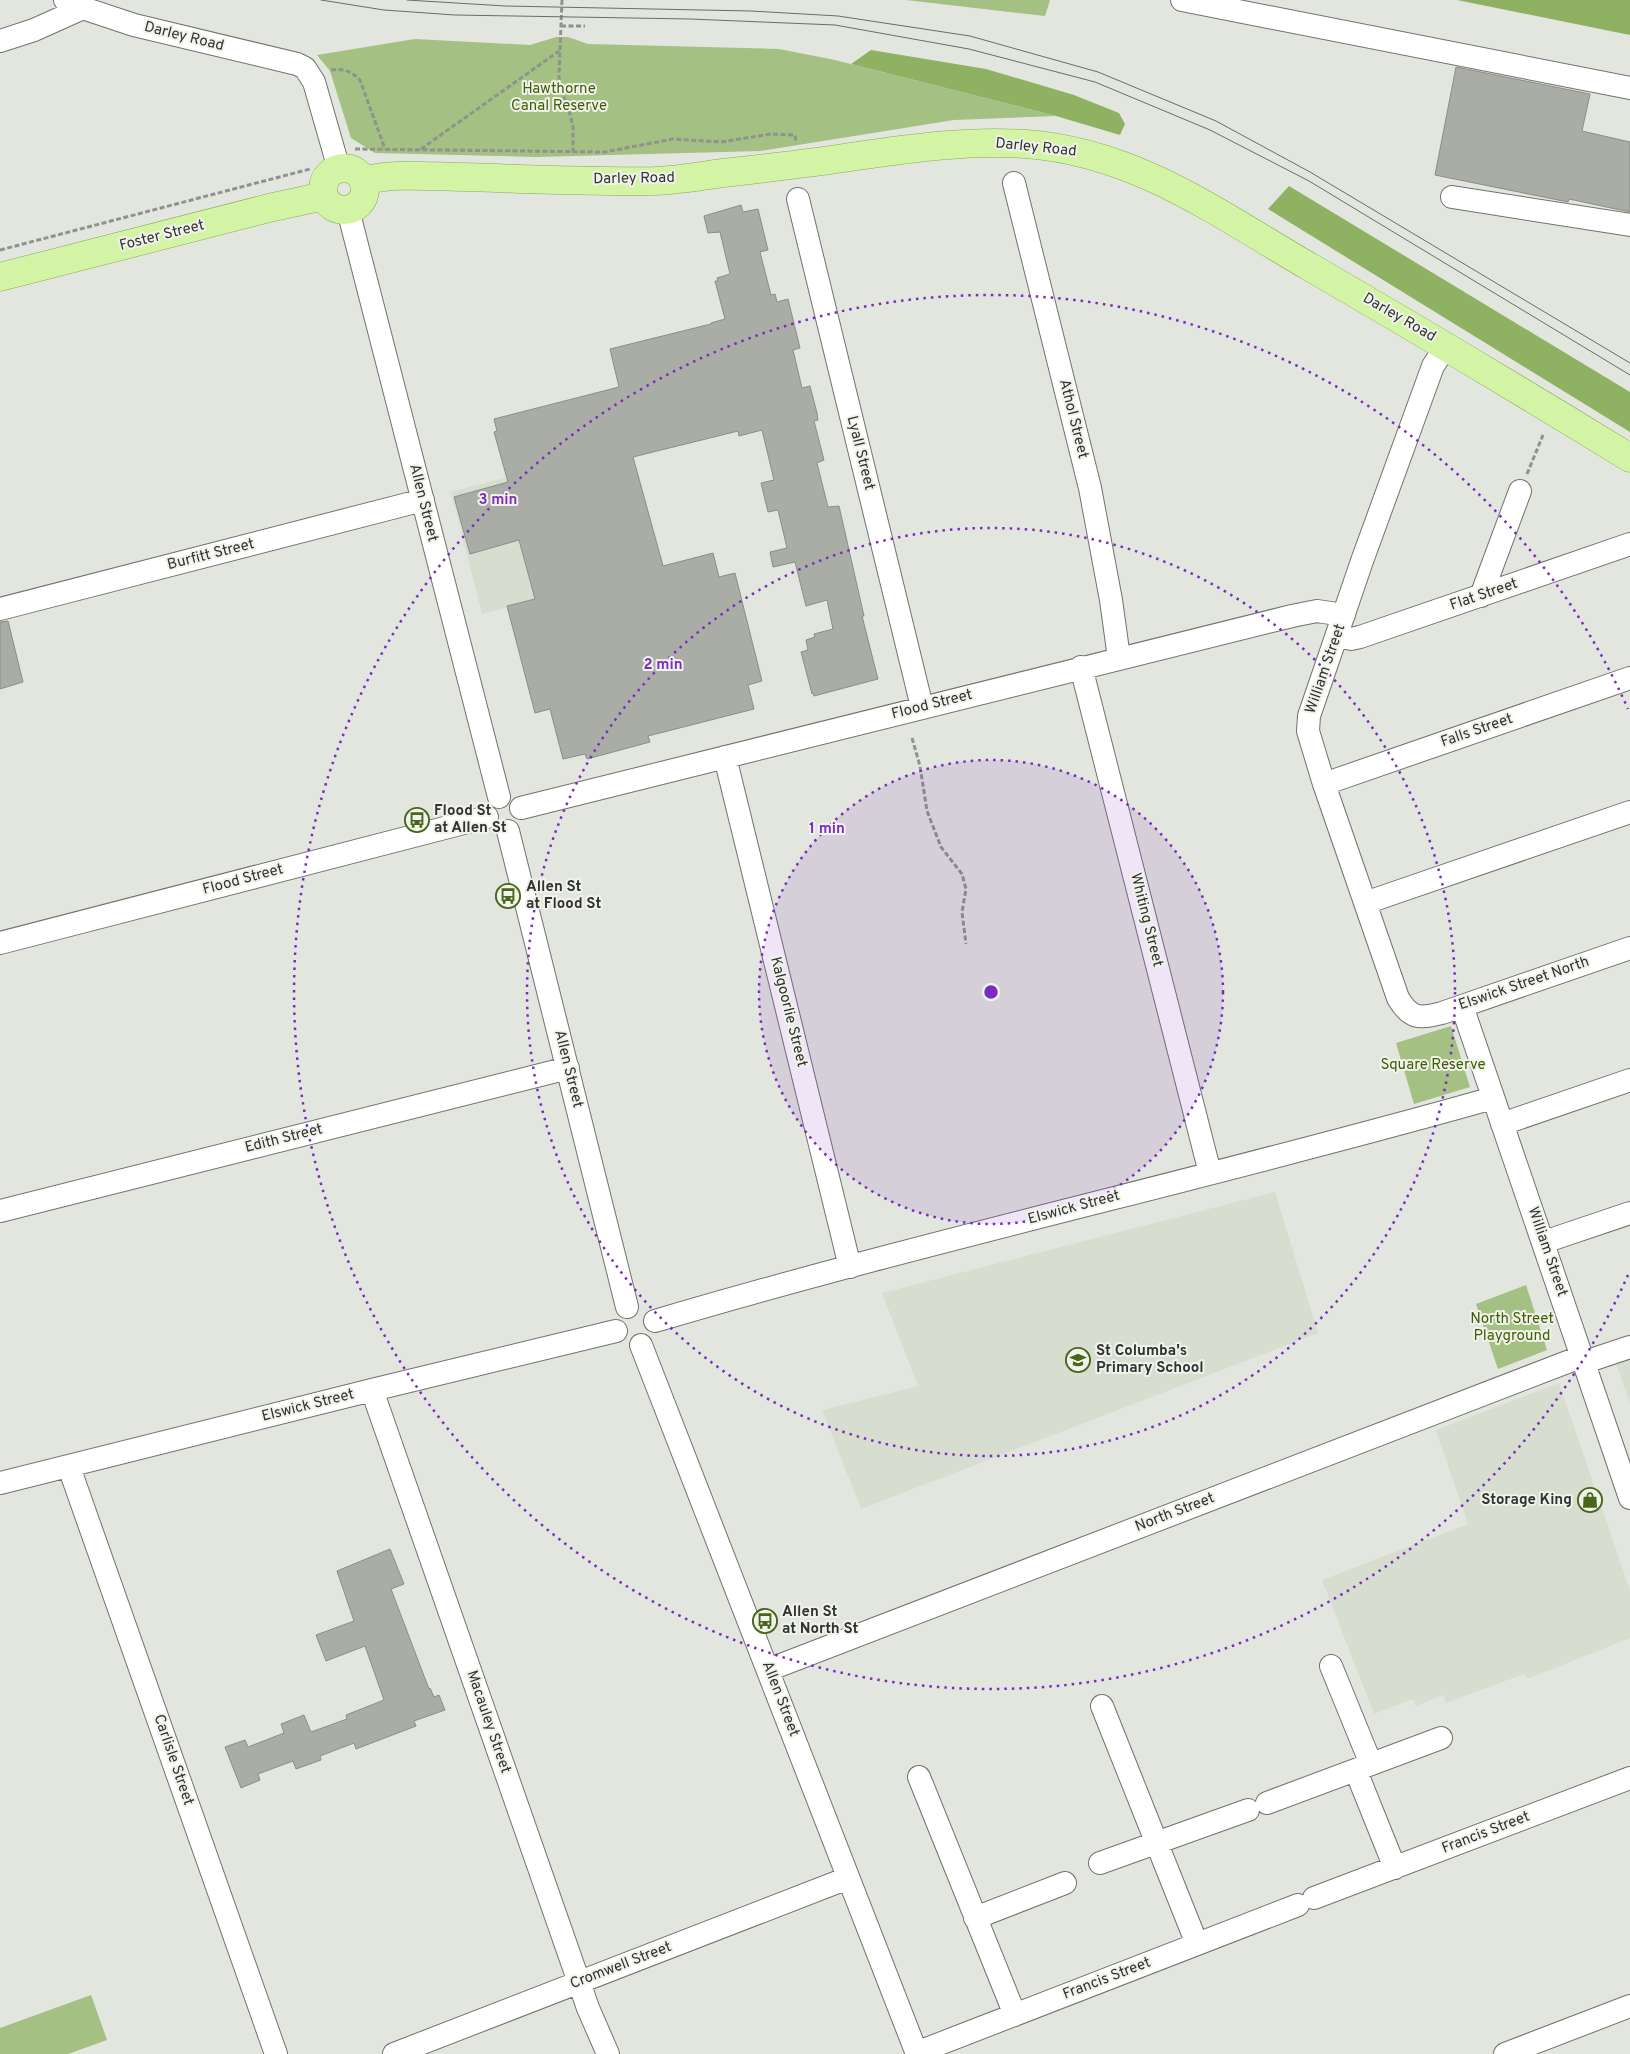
<svg xmlns="http://www.w3.org/2000/svg" width="1630" height="2054" font-family="Overpass,sans-serif">
<rect width="100%" height="100%" fill="#e2e6df"/>
<path fill="#d7ded0" d="M630,444L664,566L482,614L451,492Z
M1275,1192L1318,1333L861,1509L822,1410L918,1386L882,1293Z
M1630,1356V1404L1615,1361Z
M1559,1383L1630,1590V1638L1527,1679L1524,1674L1446,1703L1443,1695L1416,1706L1413,1699L1374,1714L1322,1580L1468,1524L1436,1430Z"/>
<path fill="#a4c083" d="M906,0H1050L1045,16Z
M556,37H568L588,44L779,49L835,60L1056,116L954,120L760,151L537,157L375,153L351,138L330,71L317,55L415,39L530,45Z
M1451,1026L1470,1087L1414,1104L1396,1043Z
M1526,1285L1547,1350L1498,1369L1476,1304Z
M91,1995L107,2040L68,2054H0V2028Z"/>
<path fill="#8eb262" d="M871,50L986,69L1074,95L1119,113L1125,124L1120,135L1056,116L851,64Z
M1289,186L1630,392V432L1268,209Z"/>
<path fill="#8eb161" d="M1457,0H1630V35Z"/>
<path fill="#aaada6" stroke="#8a8e87" d="M1456,67L1590,94L1582,131L1630,142V212L1569,199L1568,202L1435,175Z
M741,205L743,212L758,209L768,250L760,252L771,295L775,294L777,302L788,299L800,348L793,350L802,388L810,386L817,413L818,420L814,421L824,460L817,463L828,507L839,506L864,616H862L878,679L814,696L813,693L812,694L801,652L808,650L806,640L815,637L814,634L833,629L827,600L806,606L795,562L773,567L770,552L787,548L778,510L768,512L761,483L774,480L762,430L739,436L738,431L633,457L663,566L713,553L719,577L735,573L762,681L748,685L754,709L648,736L650,742L587,759L585,754L563,759L550,709L535,713L507,606L535,599L519,540L470,554L454,497L508,482L494,432L497,431L494,419L619,387L610,349L711,324V323L725,319L715,281H718L717,278L730,274L720,232L708,233L704,216Z
M8,621L23,682L0,689V622Z
M390,1549L404,1584L391,1589L429,1689L430,1688L434,1697L439,1695L445,1710L414,1721L416,1726L356,1749L354,1743L320,1756L321,1760L296,1769L293,1761L258,1774L260,1780L241,1788L225,1747L245,1740L248,1747L284,1733L281,1724L304,1715L311,1732L347,1719L346,1715L384,1700L365,1646L326,1661L316,1635L354,1621L337,1571Z"/>
<g fill="none" stroke-linecap="round" stroke-linejoin="round">
<defs>
<path id="minor" d="M65,0L83,8L134,25L297,64L305,68L314,82L339,169
M1182,0L1630,88
M0,41L34,30L83,8
M1014,183L1090,488L1111,600L1119,658
M1452,197L1630,225
M798,199L922,707
M348,210L499,797
M1446,346L1433,366L1362,561L1309,716L1308,731L1324,784L1398,998C1410,1019 1420,1019 1442,1013L1630,948
M1481,596L1520,491
M0,609L423,500
M1337,635L1351,639L1360,637L1630,544
M1081,667L1210,1173
M725,757L850,1267
M1324,784L1630,678
M521,808L1292,616L1317,611L1344,615
M508,831L627,1307
M1365,903L1630,812
M0,943L487,817
M1462,1006L1630,1498
M1502,1124L1630,1080
M0,1211L568,1068
M1544,1242L1630,1213
M655,1321C932,1239 1215,1177 1493,1098
M641,1345L917,2054
M1585,1362L1630,1347
M372,1390L588,2008L608,2054
M69,1467L276,2054
M0,1483L372,1390L616,1331
M1331,1666L1371,1764
M768,1670L1583,1356
M1102,1706L1197,1944
M1356,1771L1395,1868
M919,1777L1015,2015
M1267,1803L1441,1738
M1100,1863L1248,1810
M1314,1898L1630,1778
M975,1918L1065,1883
M916,2053L1298,1905
M394,2054L848,1878
M1505,2054L1630,2006"/>
<path id="major" d="M323 189a21 21 0 1 1 42 0a21 21 0 1 1-42 0Z
M364,181C395,172 432,177 465,177C528,179 592,182 655,181C678,180 700,176 723,173C768,168 813,163 857,156C913,148 970,140 1026,144C1136,152 1218,214 1310,267C1417,329 1524,393 1630,458
M0,277L269,208L324,196"/>
</defs>
<use href="#minor" stroke="#70736c" stroke-width="24"/>
<use href="#major" stroke="#87ab55" stroke-width="29"/>
<path stroke="#90928e" stroke-width="3" stroke-dasharray="5 2.5" stroke-linecap="butt" d="M562,0L559,75L560,88L568,107L573,126V152
M561,26H585
M331,70C343,68 351,71 360,80L385,149
M355,149L605,152L673,139L721,142L771,134L795,135L796,143
M421,149L559,51
M0,250L310,169
M1527,474L1543,435
M912,738L920,766L927,811L941,847L962,874L966,889L962,912L966,944"/>
<use href="#minor" stroke="#fff" stroke-width="22"/>
<use href="#major" stroke="#d3f4a5" stroke-width="28"/>
<path stroke="#6a6c69" stroke-width="1" d="M321,0L384,10L455,15L690,19L835,25L969,49L1095,82L1210,130L1309,181L1630,375
M407,0L505,6L751,11L838,16L970,36L1098,72L1216,121L1310,172L1630,363"/>
</g>
<circle cx="991" cy="992" r="232" fill="#7b2cbf" fill-opacity=".12"/>
<g fill="none" stroke="#7b2cbf" stroke-width="2.5" stroke-dasharray="2.5 5">
<circle cx="991" cy="992" r="232"/>
<circle cx="991" cy="992" r="464"/>
<path d="M1628 1275A697 697 0 1 1 1628 709"/>
</g>
<defs>
<symbol id="bus-ring" viewBox="-11 -11 22 22"><circle r="9.5" fill="#f0f3ec" stroke="#486519" stroke-width="1.5"/><path d="M-5-6H5V4H4V6H2V4H-2V6H-4V4H-5ZM-3.5-4V0h7V-4ZM-3.5 1.2v1.5H-2V1.2ZM2 1.2v1.5H3.5V1.2Z" fill="#486519"/></symbol>
<symbol id="school-ring" viewBox="-11 -11 22 22"><circle r="9.5" fill="#f0f3ec" stroke="#486519" stroke-width="1.5"/><path d="M0-5L7-2L0 1L-7-2ZM-4 1L0 2.5L4 1V4Q0 6-4 4Z" fill="#486519"/></symbol>
<symbol id="shop-ring" viewBox="-11 -11 22 22"><circle r="9.5" fill="#f0f3ec" stroke="#486519" stroke-width="1.5"/><path d="M-5-2.5h2.3a2.7 3.5 0 0 1 5.4 0H5L5.5 6h-11ZM-1.5-2.5h3a1.5 2.3 0 0 0-3 0Z" fill="#486519"/></symbol>
</defs>
<g fill-rule="evenodd">
<use href="#bus-ring" x="403" y="806" width="28" height="28"/>
<use href="#bus-ring" x="494" y="882" width="28" height="28"/>
<use href="#school-ring" x="1064" y="1346" width="28" height="28"/>
<use href="#shop-ring" x="1576" y="1486" width="28" height="28"/>
<use href="#bus-ring" x="751" y="1607" width="28" height="28"/>
</g>
<g text-anchor="middle" dominant-baseline="central" stroke-width="4" stroke-linejoin="round" paint-order="stroke">
<g font-size="15" fill="#323331" stroke="#f0f3ec">
<text transform="translate(184 37) rotate(14)">Darley Road</text>
<text transform="translate(1036 148) rotate(6)">Darley Road</text>
<text transform="translate(634 179) rotate(-1)">Darley Road</text>
<text transform="translate(162 236) rotate(-14)">Foster Street</text>
<text transform="translate(1399 318) rotate(30)">Darley Road</text>
<text transform="translate(1073 419) rotate(76)">Athol Street</text>
<text transform="translate(860 453) rotate(76)">Lyall Street</text>
<text transform="translate(423 503) rotate(76)">Allen Street</text>
<text transform="translate(211 555) rotate(-14)">Burfitt Street</text>
<text transform="translate(1484 595) rotate(-19)">Flat Street</text>
<text transform="translate(1326 669) rotate(-71)">William Street</text>
<text transform="translate(932 705) rotate(-14)">Flood Street</text>
<text transform="translate(1477 731) rotate(-19)">Falls Street</text>
<text transform="translate(243 880) rotate(-15)">Flood Street</text>
<text transform="translate(1146 920) rotate(76)">Whiting Street</text>
<text transform="translate(1524 984) rotate(-19)">Elswick Street North</text>
<text transform="translate(788 1012) rotate(76)">Kalgoorlie Street</text>
<text transform="translate(568 1069) rotate(76)">Allen Street</text>
<text transform="translate(284 1139) rotate(-14)">Edith Street</text>
<text transform="translate(1074 1208) rotate(-15)">Elswick Street</text>
<text transform="translate(1547 1252) rotate(71)">William Street</text>
<text transform="translate(308 1406) rotate(-14)">Elswick Street</text>
<text transform="translate(1175 1513) rotate(-21)">North Street</text>
<text transform="translate(780 1699) rotate(69)">Allen Street</text>
<text transform="translate(488 1722) rotate(71)">Macauley Street</text>
<text transform="translate(173 1760) rotate(71)">Carlisle Street</text>
<text transform="translate(1486 1833) rotate(-21)">Francis Street</text>
<text transform="translate(621 1966) rotate(-21)">Cromwell Street</text>
<text transform="translate(1107 1979) rotate(-21)">Francis Street</text>
</g>
<g font-size="15" fill="#3f5d01" stroke="#f0f3ec">
<text x="559" y="89">Hawthorne<tspan x="559" dy="17">Canal Reserve</tspan></text>
<text x="1433" y="1065">Square Reserve</text>
<text x="1512" y="1319">North Street<tspan x="1512" dy="17">Playground</tspan></text>
</g>
<g font-size="15" font-weight="bold" fill="#323331" stroke="#f0f3ec" text-anchor="start">
<text x="434" y="811">Flood St<tspan x="434" dy="17">at Allen St</tspan></text>
<text x="526" y="887">Allen St<tspan x="526" dy="17">at Flood St</tspan></text>
<text x="1096" y="1351">St Columba's<tspan x="1096" dy="17">Primary School</tspan></text>
<text x="1572" y="1500" text-anchor="end">Storage King</text>
<text x="782" y="1612">Allen St<tspan x="782" dy="17">at North St</tspan></text>
</g>
</g>
<circle cx="991" cy="992" r="8" fill="#7b2cbf" stroke="#f0f3ec" stroke-width="2.5"/>
<g font-size="15" text-anchor="middle" font-weight="bold" fill="#7b2cbf" stroke="#f0f3ec" stroke-width="4" stroke-linejoin="round" paint-order="stroke">
<text x="498" y="504">3 min</text>
<text x="663" y="669">2 min</text>
<text x="827" y="833">1 min</text>
</g>
</svg>
